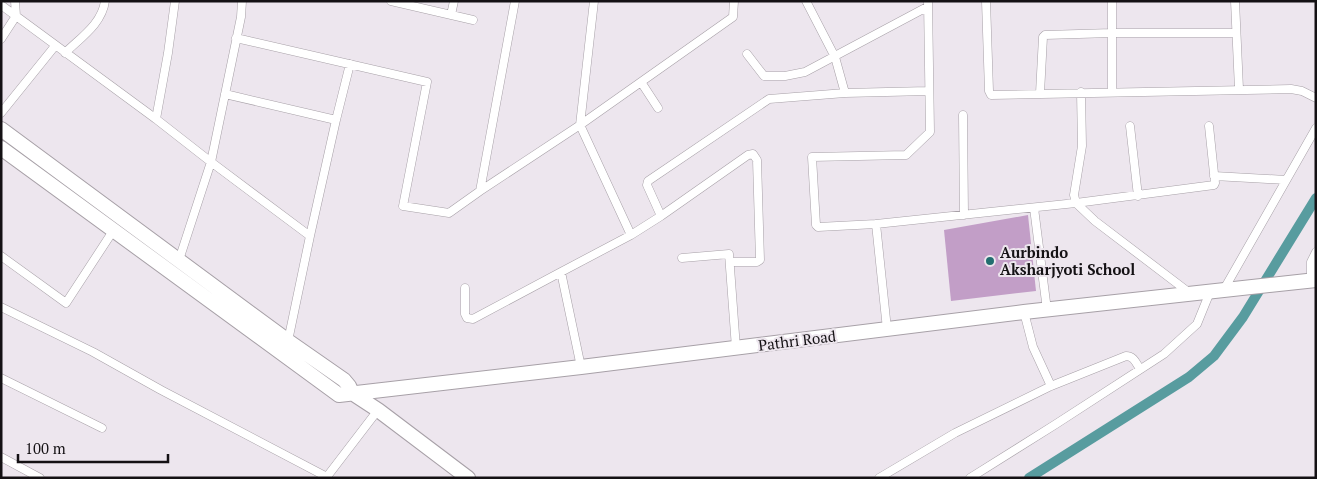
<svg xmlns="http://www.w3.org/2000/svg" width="1317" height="479" font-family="'PT Serif',serif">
<rect width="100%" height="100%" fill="#ede6ee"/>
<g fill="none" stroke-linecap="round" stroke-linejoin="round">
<path stroke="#589c9f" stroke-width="10" d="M1029,478L1189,377L1214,356L1243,317L1316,198"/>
</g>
<path fill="#c29ec7" d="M1028,215L1036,291L951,301L944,230Z"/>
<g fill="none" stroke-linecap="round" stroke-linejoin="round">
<defs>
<path id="street" d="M391,1L473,20
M806,1L835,57L845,93
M928,1L930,132L906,155L812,157L816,225L818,227L876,224L1076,203L1214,185L1215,183L1209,126
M986,1L989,91L991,95L1291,89L1302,91L1316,98
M1235,1L1239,89
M1,5L156,119L211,162L310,236L288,341
M451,15L454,1
M236,38L427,82L403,206L449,213L480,191L515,1
M1,39L16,16L15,1
M65,53C80,38 102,24 105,1
M747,54L764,76H785L805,72L927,7
M641,82L658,108
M1081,92L1082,146L1074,195L1076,203L1095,221L1191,294
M1112,92V1
M1040,93L1043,37L1045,35L1112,33H1236
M225,94L336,120
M1,113L55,46
M963,115L964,215
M156,119L168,53L175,1
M580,125L733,17L734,1
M580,125L594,1
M1130,126L1138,196
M1214,176L1286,180
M480,191L580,125L631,235L561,272L581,367
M1034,208L1047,310
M661,216L647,185L648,181L769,99L845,93L928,91
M876,224L887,329
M631,235L661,216L748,155L753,154L757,160L760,260L757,262H730
M310,236L336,120L350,64
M1,256L66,303L113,231
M682,258L729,254L736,348
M179,260L211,162L241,17L242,1
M1311,281V262L1316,252
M465,288V314L467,318L473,319L561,272
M1223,291L1316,128
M1,307L93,352L161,390L327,477
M1024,312L1033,347L1051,386
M1,378L102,428
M1,457L40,478
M326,478L378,410
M879,478L955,433L1051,386L1126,356C1134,356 1136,363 1140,369
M970,478L1056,424L1164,354L1197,324L1210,292"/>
<path id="highway" d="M1,129L288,341L344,380L349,386L352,393L378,410L468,478
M1,148L339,395L581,367L1024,312L1316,280"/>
</defs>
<use href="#street" stroke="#a7a0a7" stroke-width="9"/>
<use href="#highway" stroke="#a7a0a7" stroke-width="16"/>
<use href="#street" stroke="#fff" stroke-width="8"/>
<use href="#highway" stroke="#fff" stroke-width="14"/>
</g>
<circle fill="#226e70" stroke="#ede6ee" stroke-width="2" cx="990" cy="261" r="5"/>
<g text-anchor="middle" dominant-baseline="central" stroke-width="4" stroke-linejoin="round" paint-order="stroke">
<g font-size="15" font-weight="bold" fill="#141114" stroke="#ede6ee" text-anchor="start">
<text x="1000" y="252">Aurbindo<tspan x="1000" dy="17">Aksharjyoti School</tspan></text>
</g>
<g font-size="15" fill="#141114" stroke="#ede6ee">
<text transform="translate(797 340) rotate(-7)">Pathri Road</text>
</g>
</g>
<rect width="1317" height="479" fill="none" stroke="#141114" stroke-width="5"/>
<path d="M18 454v8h150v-8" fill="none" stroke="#141114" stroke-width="2.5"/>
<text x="25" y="454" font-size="15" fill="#141114" stroke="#ede6ee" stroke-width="4" paint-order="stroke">100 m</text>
</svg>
